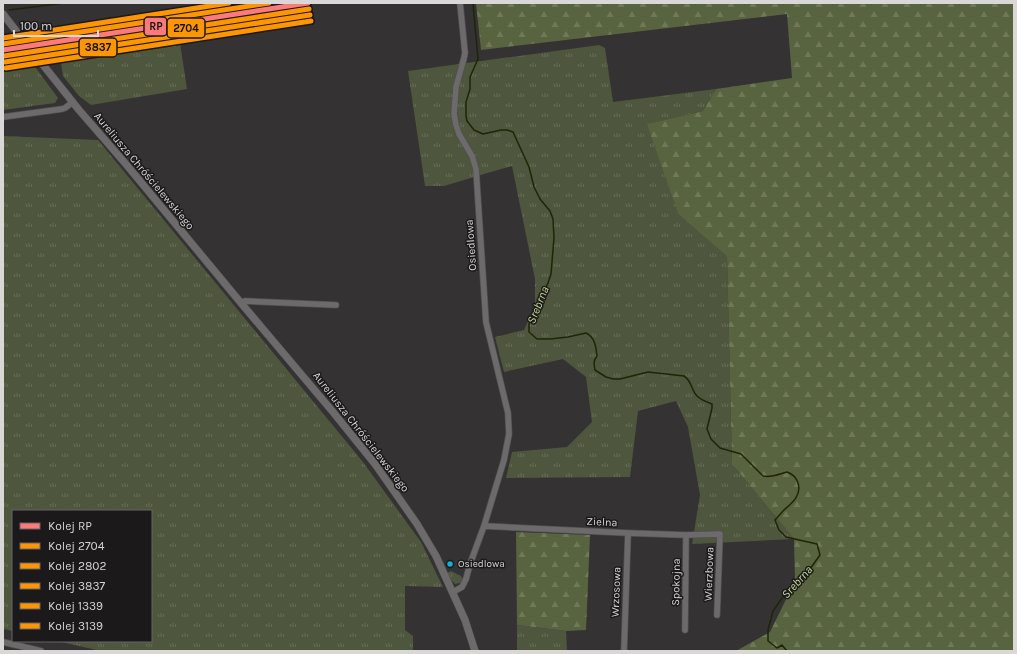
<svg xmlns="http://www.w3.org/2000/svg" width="1017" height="654" font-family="Karla,sans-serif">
<defs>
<pattern id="grass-tufts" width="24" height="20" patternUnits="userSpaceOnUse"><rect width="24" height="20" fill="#4e563d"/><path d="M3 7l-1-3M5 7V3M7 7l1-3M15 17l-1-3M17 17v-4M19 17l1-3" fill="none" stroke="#676e58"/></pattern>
<pattern id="forest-firs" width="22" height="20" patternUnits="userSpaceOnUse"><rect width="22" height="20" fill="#58633f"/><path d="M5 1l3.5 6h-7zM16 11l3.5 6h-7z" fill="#6f795a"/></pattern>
</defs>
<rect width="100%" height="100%" fill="#343233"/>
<path fill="url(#grass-tufts)" d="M180,43L187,89L91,105L79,96L63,76L61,63Z
M599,45L605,48L613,102L716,89L703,111L648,124L678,214L727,255L732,464L794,539L692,544L700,495L688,427L676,401L638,411L630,477L506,478L512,452L567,447L592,422L586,377L563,359L504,372L495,337L524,330L535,305V279L512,166L484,174L444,186H425L408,71Z
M33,64L58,98L55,103L3,110V69Z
M3,136L98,140L363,462L421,542L443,587L405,586V630L413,636V651H101L57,641H151V511H13V631L3,629Z
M451,571L461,576L463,579L460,583L455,584C452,581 448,577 447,573Z
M517,625L566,631L567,651H517Z"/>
<path fill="url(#forest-firs)" d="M476,3H1014V651H736L770,632L795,581L794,539L732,464L727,256L678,214L647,124L703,111L716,89L792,78L787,14L481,50Z
M516,532L590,535L586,630L566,631L517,625Z"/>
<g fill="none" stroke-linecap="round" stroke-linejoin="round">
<path stroke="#1d2705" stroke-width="1.5" d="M473,3L478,59L470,77V89L466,102V116L467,121L474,130L483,134L501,130H507L513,132L529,167L534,187L540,199L550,211L553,219L554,238L551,274L548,283L533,314L529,324V332L537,339H550L568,337L586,333C595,337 596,347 597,356C593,361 594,364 595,370L606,377L613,379H620L648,372L684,376C692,381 691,390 697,396C701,400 707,402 712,404V408L707,429L711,439L720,448L741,454L763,476C772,478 779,474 787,472C793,474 796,477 798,483C802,495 792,503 784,510C781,513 778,517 775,520L779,530L786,537L817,544L820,555L805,576L785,594L773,611L768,630V641L777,648L782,645L787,651
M9,10L65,3"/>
<path stroke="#4d4b4c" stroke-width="7" stroke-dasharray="7 3.5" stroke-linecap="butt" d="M20,36L32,51"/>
<defs>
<path id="minor" d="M3,117L62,109L65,108L73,102
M241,303L245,301L336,305
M484,526L628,533L686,535L720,534L717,615
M453,592L462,587L466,579L470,564L484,526L504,460L509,434L508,413L486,322L476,169L472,156L459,134L456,125L454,114L456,87L464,58L465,53L460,3
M685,630L686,535
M3,642L41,651
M624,651L628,533"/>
<path id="tertiary" d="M3,14L20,36
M32,51L79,110L125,163L241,303L333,412L375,464L417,524L436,556L465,620L475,651"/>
</defs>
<use href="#minor" stroke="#525050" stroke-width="7"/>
<use href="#tertiary" stroke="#525050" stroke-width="8"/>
<use href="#minor" stroke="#6c6a6b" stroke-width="5.5"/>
<use href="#tertiary" stroke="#6c6a6b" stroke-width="7"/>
<defs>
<path id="rail" d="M5,50L75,39"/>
</defs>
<use href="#rail" stroke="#706e6e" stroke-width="3"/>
<use href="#rail" stroke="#1b191a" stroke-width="1.5" stroke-dasharray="4.5" stroke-linecap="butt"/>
<defs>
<path id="rail-1" d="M3,50L308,3"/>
<path id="rail-2" d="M4,56L309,9"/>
<path id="rail-3" d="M3,44L269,3"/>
<path id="rail-4" d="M5,62L310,15"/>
<path id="rail-5" d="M3,38L229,3"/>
<path id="rail-6" d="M6,68L311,21"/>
</defs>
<use href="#rail-1" stroke="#1b191a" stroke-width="8"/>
<use href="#rail-2" stroke="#1b191a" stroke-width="8"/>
<use href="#rail-3" stroke="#1b191a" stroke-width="8"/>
<use href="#rail-4" stroke="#1b191a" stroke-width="8"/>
<use href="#rail-5" stroke="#1b191a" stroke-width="8"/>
<use href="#rail-6" stroke="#1b191a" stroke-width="8"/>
<use href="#rail-1" stroke="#fe7a7a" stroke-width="5"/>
<use href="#rail-2" stroke="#ff9500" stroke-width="5"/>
<use href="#rail-3" stroke="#ff9500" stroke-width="5"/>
<use href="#rail-4" stroke="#ff9500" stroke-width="5"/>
<use href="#rail-5" stroke="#ff9500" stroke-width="5"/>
<use href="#rail-6" stroke="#ff9500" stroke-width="5"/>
</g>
<circle fill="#13b2d5" stroke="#1b191a" stroke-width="1.5" cx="450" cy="564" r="3.5"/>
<g text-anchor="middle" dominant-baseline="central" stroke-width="3" stroke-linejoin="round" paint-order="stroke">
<g font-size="10" fill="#dad7d7" stroke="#1b191a" text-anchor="start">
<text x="458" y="564">Osiedlowa</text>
</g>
<g font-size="11" fill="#dad7d7" stroke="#1b191a">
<text transform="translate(144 171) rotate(50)">Aureliusza Chróścielewskiego</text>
<text transform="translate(471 245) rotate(-94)">Osiedlowa</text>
<text transform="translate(361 432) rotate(52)">Aureliusza Chróścielewskiego</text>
<text transform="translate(602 522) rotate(3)">Zielna</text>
<text transform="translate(709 574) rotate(-88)">Wierzbowa</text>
<text transform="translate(676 582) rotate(-89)">Spokojna</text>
<text transform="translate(616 592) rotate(-88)">Wrzosowa</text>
</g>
<g font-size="12" font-style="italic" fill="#c4db96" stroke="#1b191a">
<text transform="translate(538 305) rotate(-68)">Srebrna</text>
<text transform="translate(797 582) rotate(-48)">Srebrna</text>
</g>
</g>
<g stroke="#1b191a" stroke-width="1.5">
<rect x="144" y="17" width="23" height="19" rx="4" fill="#fe7a7a"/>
<rect x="167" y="18" width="38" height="20" rx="4" fill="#ff9500"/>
<rect x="79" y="38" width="38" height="19" rx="4" fill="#ff9500"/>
</g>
<g font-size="11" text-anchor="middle" font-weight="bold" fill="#111">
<text x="156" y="30">RP</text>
<text x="186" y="32">2704</text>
<text x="98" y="51">3837</text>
</g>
<rect width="1017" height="654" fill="none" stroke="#dad7d7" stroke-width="8"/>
<rect x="12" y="510" width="140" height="132" fill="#1b191a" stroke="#676566"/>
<rect x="20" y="523" width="20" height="6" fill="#fe7a7a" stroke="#676566"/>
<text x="48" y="530" font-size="12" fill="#dad7d7">Kolej RP</text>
<rect x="20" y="543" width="20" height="6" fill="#ff9500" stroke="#676566"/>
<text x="48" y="550" font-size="12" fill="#dad7d7">Kolej 2704</text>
<rect x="20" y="563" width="20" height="6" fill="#ff9500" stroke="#676566"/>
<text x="48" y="570" font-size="12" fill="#dad7d7">Kolej 2802</text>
<rect x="20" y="583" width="20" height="6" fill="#ff9500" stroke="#676566"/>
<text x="48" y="590" font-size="12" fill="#dad7d7">Kolej 3837</text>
<rect x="20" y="603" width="20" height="6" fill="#ff9500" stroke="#676566"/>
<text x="48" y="610" font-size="12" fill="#dad7d7">Kolej 1339</text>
<rect x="20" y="623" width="20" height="6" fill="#ff9500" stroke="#676566"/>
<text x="48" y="630" font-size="12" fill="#dad7d7">Kolej 3139</text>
<path d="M14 30v6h84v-6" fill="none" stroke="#dad7d7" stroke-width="2"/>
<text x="20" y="30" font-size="12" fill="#dad7d7" stroke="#1b191a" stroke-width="3" paint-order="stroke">100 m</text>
</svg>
